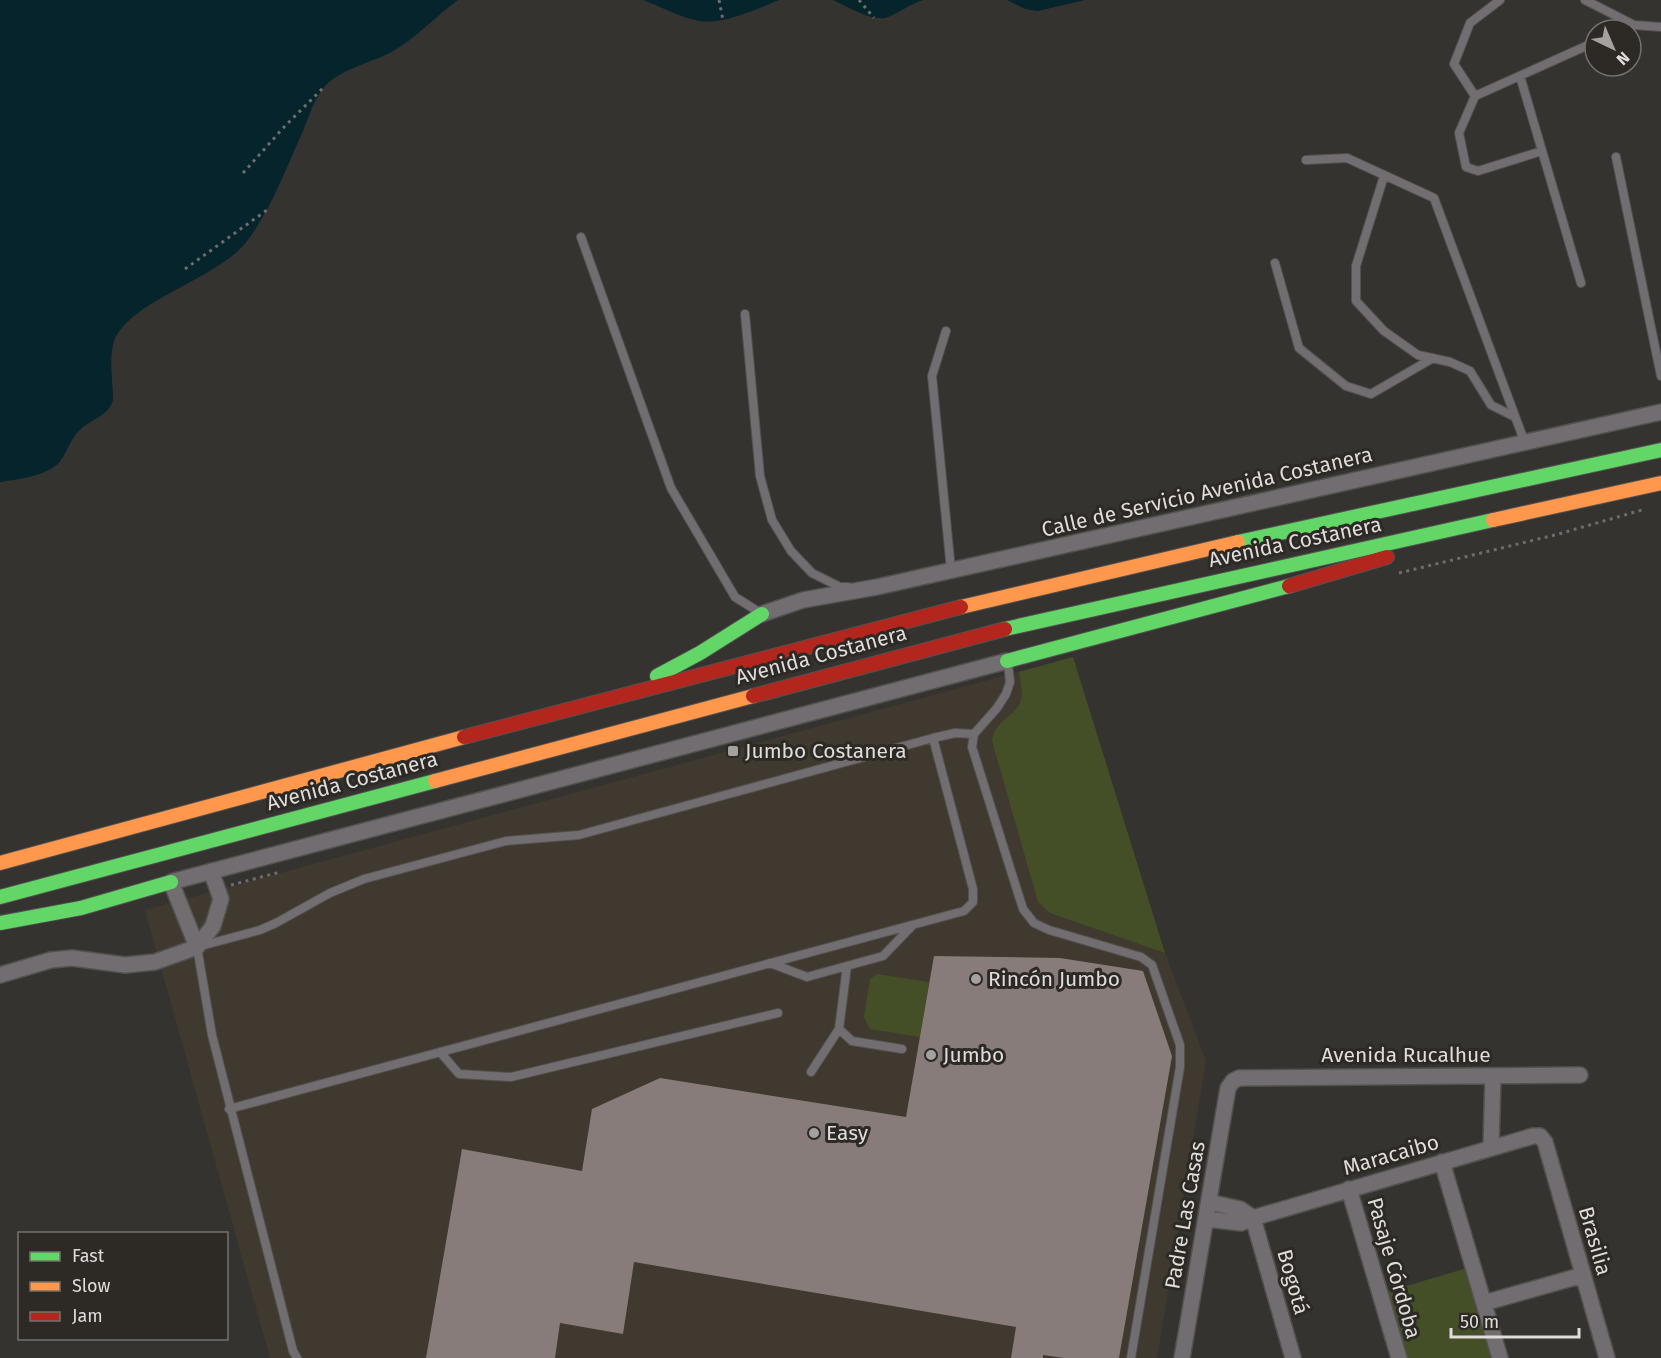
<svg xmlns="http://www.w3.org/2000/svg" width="1661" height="1358" font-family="'Fira Sans',sans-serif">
<rect width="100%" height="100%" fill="#353330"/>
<path fill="#403930" d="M1073,657L1165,953L1206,1061L1157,1358H270L145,910Z"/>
<path fill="#444f27" d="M1073,657L1165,953L1050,913L1038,902L992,741C995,719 1016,717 1021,700C1023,691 1020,680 1019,672Z
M877,974L929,982L920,1037L870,1029L864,1017L870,979Z
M1467,1268L1492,1358H1405L1386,1292Z"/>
<path fill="#05242c" d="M0,0H458C436,16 417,37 393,51C372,63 342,68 325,86C314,98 309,117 303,131C286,168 272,208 247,241C218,280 123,302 113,345C109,362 113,382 113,400C108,417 92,418 80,430C71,438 69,448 63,457C53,476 19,479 0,482Z
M643,0H779C757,9 719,27 695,20C677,16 660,6 643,0Z
M833,0H923C910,4 900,12 888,17C874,23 846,6 833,0Z
M1007,0H1085L1038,11L1025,9Z"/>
<path fill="#887c7a" d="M934,956L1060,958L1143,971L1172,1056L1119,1358H1064L1043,1355V1358H1011L1016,1327L634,1262L623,1334L560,1323L555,1358H426L462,1149L582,1171L592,1109L660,1078L906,1117Z"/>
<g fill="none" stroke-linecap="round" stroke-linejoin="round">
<defs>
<path id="lane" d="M1585,0L1634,25
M1623,30L1634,25L1661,27
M1520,76L1581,283
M1475,96L1454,64L1470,23L1500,0
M1542,151L1478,171L1466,167L1459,133L1475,96L1595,42
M1616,157L1661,376
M1306,160L1347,158L1434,198L1525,443
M1384,176L1356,266V301L1384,331L1418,355L1450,362L1470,371L1491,405L1515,417
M581,237L671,488L735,597L759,612
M1275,263L1299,348L1346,386L1371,394L1433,358
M745,314L760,476L772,520L791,551L812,573L840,587H848
M946,331L932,376L951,570
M1008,664L1010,682L1006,694L997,708L974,734L972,747L1023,909L1034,923L1049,930L1141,957L1152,965L1180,1045V1067L1131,1358
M770,963L807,977L883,956L912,926
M839,1029L852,1041L902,1049
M440,1052L459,1074L511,1077L778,1013
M811,1072L839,1029L847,966
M229,1109L964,911L973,902V889L933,738
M297,1358L293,1351L212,1035L197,947L260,930L276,923L330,893L364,879L506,841L579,835L933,738L955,733L974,734"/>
<path id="street" d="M762,614L803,600L877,587L1661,412
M197,947L171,882L1007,661
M0,975L51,960L72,958L125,965L155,962L197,947L213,926L221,899L211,871
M1491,1148L1493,1076
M1442,1162L1500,1358
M1349,1189L1399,1358
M1209,1202L1240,1209L1253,1218
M1253,1218L1293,1358
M1206,1219L1241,1223L1253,1218L1533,1136H1540L1545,1142L1607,1358
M1484,1303L1583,1275
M1182,1358L1228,1088L1233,1081L1239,1078L1580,1075"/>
<path id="fast" d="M1238,542L1661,450
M1005,629L1493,520
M1007,661L1289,586
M657,676L700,653L762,614
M0,897L435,781
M0,923L81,908L171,882"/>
<path id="slow" d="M1493,520L1661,483
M961,607L1238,542
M435,781L753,696
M0,863L464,737"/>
<path id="jam" d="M1289,586L1387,557
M753,696L1005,629
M464,737L961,607"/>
</defs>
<use href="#lane" stroke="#53514f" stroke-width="10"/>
<use href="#street" stroke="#53514f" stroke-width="18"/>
<use href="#fast" stroke="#53514f" stroke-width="16"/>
<use href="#slow" stroke="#53514f" stroke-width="16"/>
<use href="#jam" stroke="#53514f" stroke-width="16"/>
<path stroke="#706b6c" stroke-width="3" stroke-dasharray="3 4.5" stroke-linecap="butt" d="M719,0L723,20
M859,0L874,18
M243,173L285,126L323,88
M185,269L267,210
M1399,573L1555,535L1642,510
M231,885L280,872"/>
<use href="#lane" stroke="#726d71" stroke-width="8"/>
<use href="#street" stroke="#726d71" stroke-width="15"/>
<use href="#fast" stroke="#63d668" stroke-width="14"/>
<use href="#slow" stroke="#ff974d" stroke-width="14"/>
<use href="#jam" stroke="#b3261e" stroke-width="14"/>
</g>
<g fill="#a4a19e" stroke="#2d2a25" stroke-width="2">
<rect x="727" y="745" width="12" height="12" rx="3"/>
<circle cx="976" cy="979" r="6"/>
<circle cx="931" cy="1055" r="6"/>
<circle cx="814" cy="1133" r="6"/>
</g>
<g text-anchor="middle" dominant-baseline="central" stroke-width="6" stroke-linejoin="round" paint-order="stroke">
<g font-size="21" fill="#dfdcd9" stroke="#2d2a25">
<text transform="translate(1207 492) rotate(-13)">Calle de Servicio Avenida Costanera</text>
<text transform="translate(1295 542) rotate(-12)">Avenida Costanera</text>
<text transform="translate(821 655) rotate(-15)">Avenida Costanera</text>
<text transform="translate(352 781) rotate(-15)">Avenida Costanera</text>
<text x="1406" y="1055">Avenida Rucalhue</text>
<text transform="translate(1391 1155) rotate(-16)">Maracaibo</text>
<text transform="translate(1185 1215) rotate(-80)">Padre Las Casas</text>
<text transform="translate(1595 1241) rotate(74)">Brasilia</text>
<text transform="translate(1394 1268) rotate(74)">Pasaje Córdoba</text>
<text transform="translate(1293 1282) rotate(74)">Bogotá</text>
</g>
<g font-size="21" fill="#dfdcd9" stroke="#2d2a25" text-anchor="start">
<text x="745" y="751">Jumbo Costanera</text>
<text x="988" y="979">Rincón Jumbo</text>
<text x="943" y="1055">Jumbo</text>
<text x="826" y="1133">Easy</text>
</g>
</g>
<rect x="18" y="1232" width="210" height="108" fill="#2d2a25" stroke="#74716d" stroke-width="1.5"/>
<rect x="30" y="1252" width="30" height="9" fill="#63d668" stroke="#74716d" stroke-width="1.5"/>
<text x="72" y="1262" font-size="18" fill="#dfdcd9">Fast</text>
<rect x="30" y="1282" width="30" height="9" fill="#ff974d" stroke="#74716d" stroke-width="1.5"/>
<text x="72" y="1292" font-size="18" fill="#dfdcd9">Slow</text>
<rect x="30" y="1312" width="30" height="9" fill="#b3261e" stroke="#74716d" stroke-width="1.5"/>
<text x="72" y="1322" font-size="18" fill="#dfdcd9">Jam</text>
<g transform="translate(1613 48) rotate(136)"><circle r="28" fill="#2d2a25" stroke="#74716d" stroke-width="1.5"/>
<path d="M0-4.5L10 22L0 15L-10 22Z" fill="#a4a19e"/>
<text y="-9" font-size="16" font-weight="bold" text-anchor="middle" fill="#dfdcd9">N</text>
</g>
<path d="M1451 1328v9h128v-9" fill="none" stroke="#dfdcd9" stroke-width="3"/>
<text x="1460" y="1328" font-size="18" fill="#dfdcd9" stroke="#2d2a25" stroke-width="4.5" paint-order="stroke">50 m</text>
</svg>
